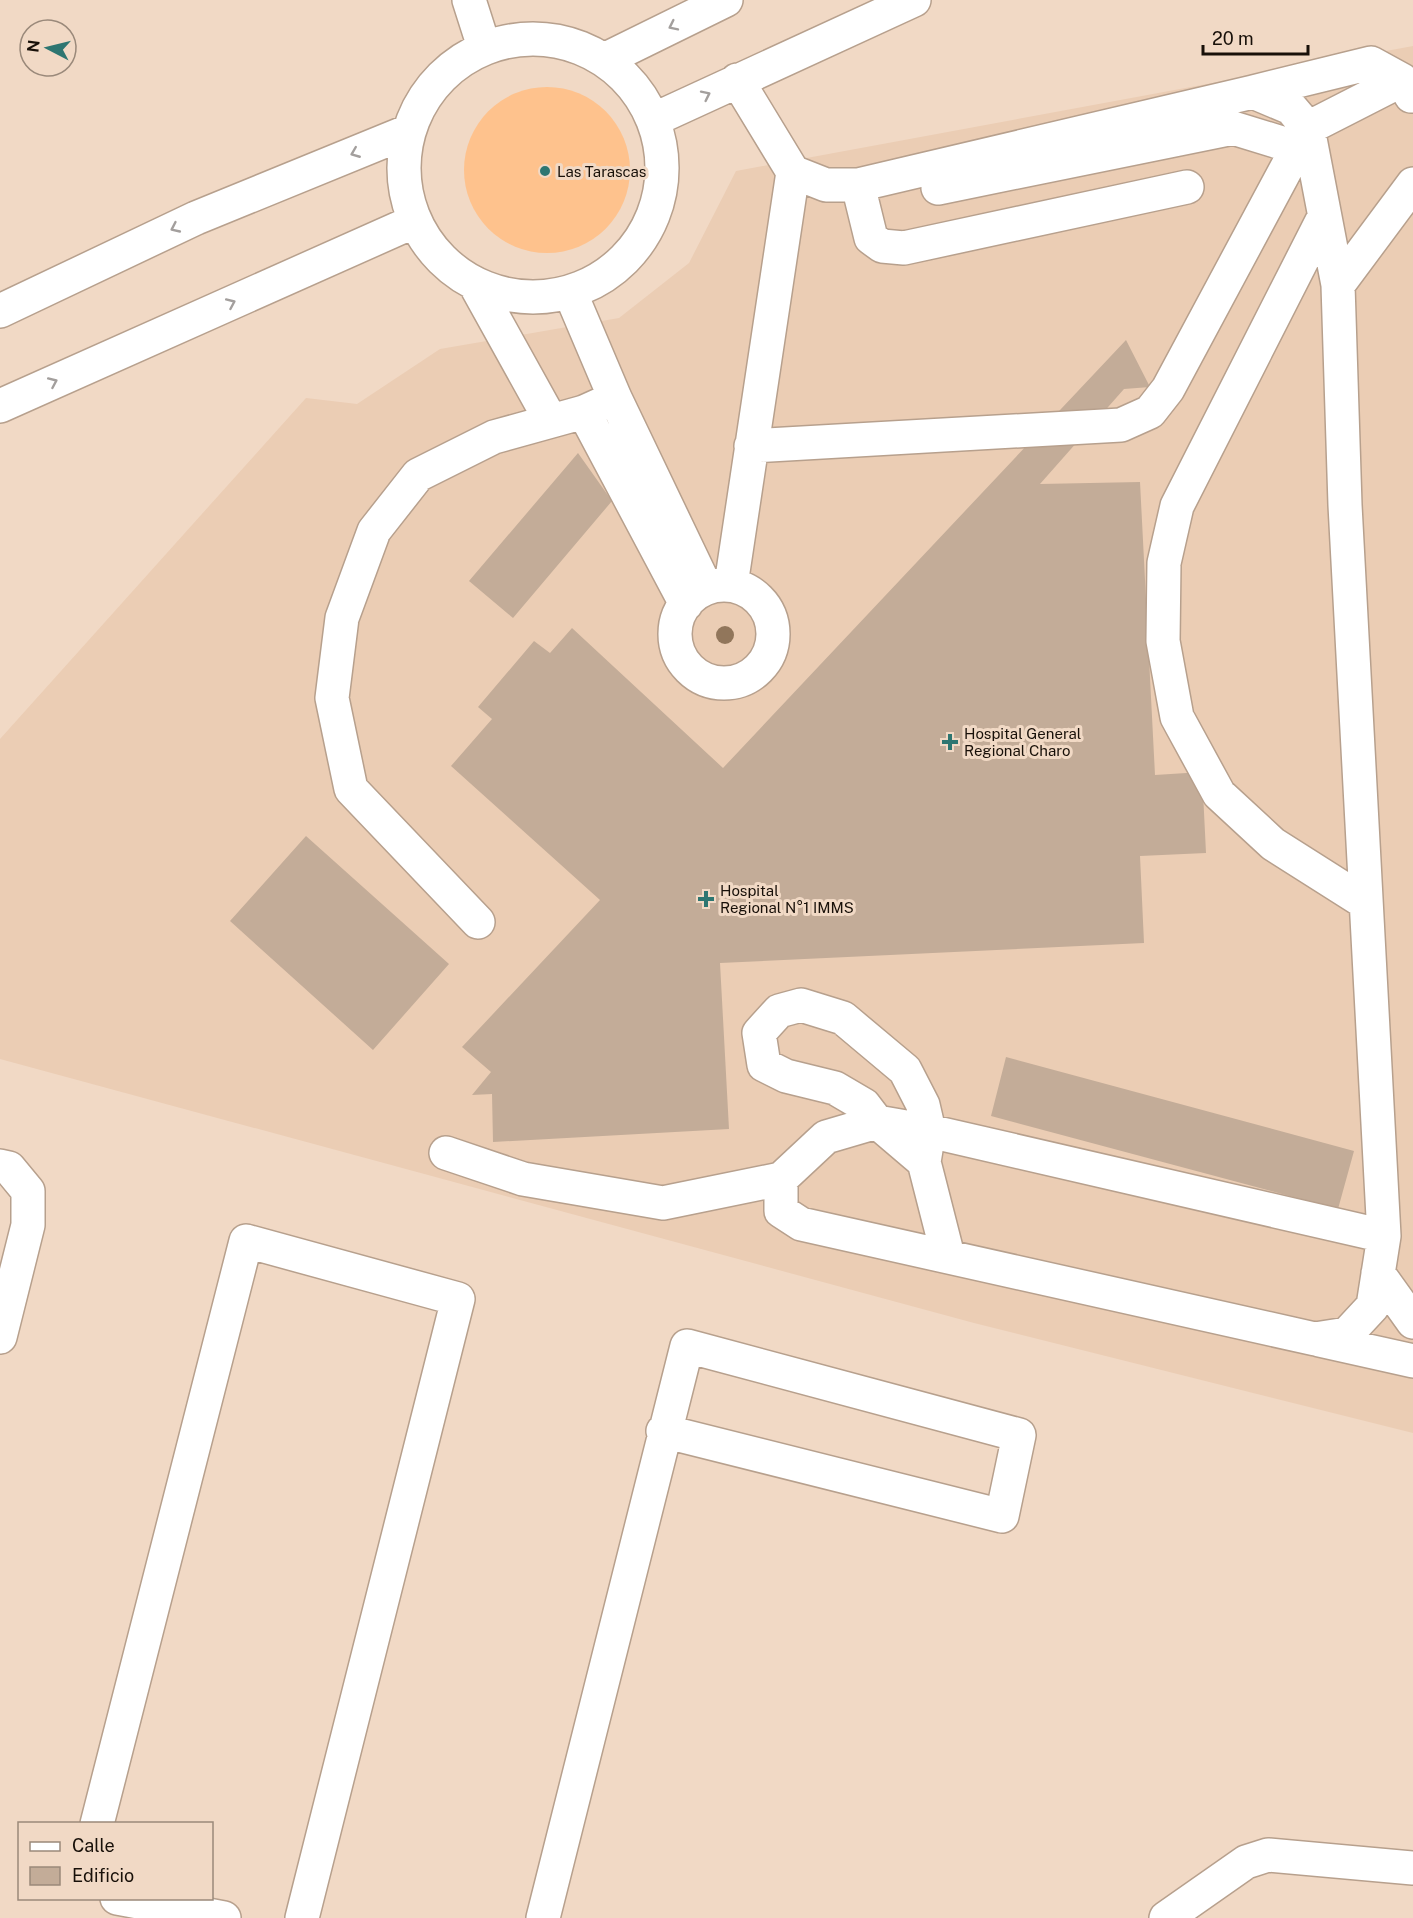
<svg xmlns="http://www.w3.org/2000/svg" width="1413" height="1918" font-family="'Public Sans',sans-serif">
<rect width="100%" height="100%" fill="#f1d9c5"/>
<path fill="#ebcdb4" d="M1413,46V1433L974,1323L0,1059V739L306,398L357,404L440,349L619,318L689,263L736,171Z"/>
<path fill="#fec28d" d="M464 170a83 83 0 1 1 166 0a83 83 0 1 1-166 0Z"/>
<path fill="#c3ac98" d="M1126,340L1150,387L1124,389L1040,484L1140,482L1155,775L1202,772L1206,853L1140,856L1144,943L720,963L729,1129L493,1142L492,1094L472,1095L491,1072L462,1047L600,900L451,766L492,719L478,707L534,641L550,653L572,628L723,768Z
M578,453L612,501L513,618L469,581Z
M306,836L449,964L373,1050L230,921Z
M1006,1057L1354,1151L1338,1209L991,1116Z"/>
<g fill="none" stroke-linecap="round" stroke-linejoin="round">
<defs>
<path id="minor" d="M469,0L484,47
M404 168a129 129 0 1 1 258 0a129 129 0 1 1-258 0Z
M604,60L726,0
M737,80L793,172L826,185H858L1253,92L1291,108L1308,128L1338,285L1345,505L1384,1236L1373,1306L1347,1334L1315,1339L801,1224L781,1211V1179L826,1137L877,1122L929,1131L1384,1236
M1253,92L1371,63L1402,80L1411,96
M653,120L914,0
M858,185L871,238L882,246L904,248L1187,187
M938,188L1233,128L1298,148
M1324,217L1177,506L1164,563L1163,641L1177,717L1219,794L1273,844L1366,903
M475,284L551,421
M1338,285L1413,184
M570,292L615,398L706,588
M0,311L196,218L409,131
M0,406L415,221
M584,412L686,604
M751,446L1121,425L1150,412L1168,389L1308,128L1402,80
M731,585L793,172
M675 634a49 49 0 1 1 98 0a49 49 0 1 1-98 0Z
M478,922L351,789L332,698L342,618L374,531L418,475L494,437L584,412L615,398
M446,1153L523,1179L663,1203L781,1179
M924,1162L929,1131L923,1105L905,1070L843,1018L801,1005L779,1011L759,1033L764,1065L786,1076L835,1088L864,1105L877,1122L924,1162L948,1256
M0,1166L9,1168L28,1191V1225L0,1337
M1378,1273L1413,1322
M1319,1340L1413,1361
M97,1824L246,1241L458,1299L302,1918
M117,1898L224,1918
M543,1918L687,1346L1019,1435L1002,1516L663,1431
M1166,1918L1246,1862L1268,1855L1413,1868"/>
</defs>
<use href="#minor" stroke="#b7a08d" stroke-width="36"/>
<use href="#minor" stroke="#fff" stroke-width="33"/>
</g>
<circle fill="#91765b" cx="725" cy="635" r="9"/>
<defs><path id="oneway-chevron" d="M-2-3.5L2.5 0L-2 3.5" fill="none" stroke-width="1.6" stroke-linecap="round" stroke-linejoin="round" transform="scale(1.5)"/></defs>
<g stroke="#a39f9d">
<use href="#oneway-chevron" transform="translate(673 26) rotate(154)"/>
<use href="#oneway-chevron" transform="translate(706 95) rotate(-26)"/>
<use href="#oneway-chevron" transform="translate(355 153) rotate(158)"/>
<use href="#oneway-chevron" transform="translate(175 228) rotate(155)"/>
<use href="#oneway-chevron" transform="translate(231 303) rotate(-24)"/>
<use href="#oneway-chevron" transform="translate(53 382) rotate(-24)"/>
</g>
<g fill="#2e7671" stroke="#f1d9c5" stroke-width="2">
<circle cx="545" cy="171" r="6"/>
<path d="M947 733h6v6h6v6h-6v6h-6v-6h-6v-6h6z"/>
<path d="M703 890h6v6h6v6h-6v6h-6v-6h-6v-6h6z"/>
</g>
<g text-anchor="middle" dominant-baseline="central" stroke-width="6" stroke-linejoin="round" paint-order="stroke">
<g font-size="15" fill="#181009" stroke="#f1d9c5" text-anchor="start">
<text x="557" y="171">Las Tarascas</text>
<text x="964" y="733">Hospital General<tspan x="964" dy="17">Regional Charo</tspan></text>
<text x="720" y="890">Hospital<tspan x="720" dy="17">Regional N°1 IMMS</tspan></text>
</g>
</g>
<rect x="18" y="1822" width="195" height="78" fill="#f1d9c5" stroke="#9a897a" stroke-width="1.5"/>
<rect x="30" y="1842" width="30" height="9" fill="#ffffff" stroke="#9a897a" stroke-width="1.5"/>
<text x="72" y="1852" font-size="18" fill="#181009">Calle</text>
<rect x="30" y="1867" width="30" height="18" fill="#c3ac98" stroke="#9a897a" stroke-width="1.5"/>
<text x="72" y="1882" font-size="18" fill="#181009">Edificio</text>
<g transform="translate(48 48) rotate(277)"><circle r="28" fill="#f1d9c5" stroke="#9a897a" stroke-width="1.5"/>
<path d="M0-4.5L10 22L0 15L-10 22Z" fill="#2e7671"/>
<text y="-9" font-size="16" font-weight="bold" text-anchor="middle" fill="#181009">N</text>
</g>
<path d="M1203 45v9h105v-9" fill="none" stroke="#181009" stroke-width="3"/>
<text x="1212" y="45" font-size="18" fill="#181009" stroke="#f1d9c5" stroke-width="4.5" paint-order="stroke">20 m</text>
</svg>
